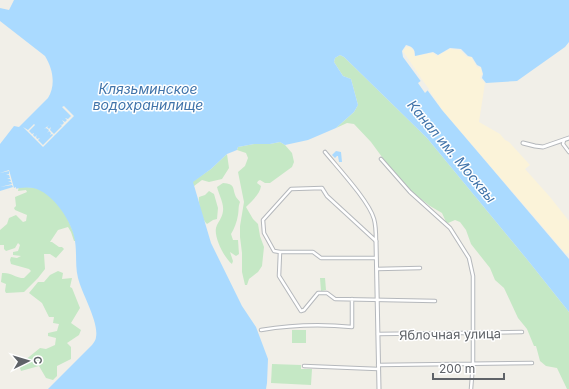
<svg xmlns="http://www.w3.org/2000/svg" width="569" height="389" font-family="Inter,sans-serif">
<rect width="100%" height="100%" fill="#f1efe8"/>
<path fill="#c5e8c5" d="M340,55L344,57L427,138L530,263L569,312V389H567L557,368L546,366L540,361L536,346H534L527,329L518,318L504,288L495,280L490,268L471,244L466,230L460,222L455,220L448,223L446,222L442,213L430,206L408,189L393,172L371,142L354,124L347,123L336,128L354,112L358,105L351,79L343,76L334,62L335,58Z
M280,142L285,145L292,153L294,162L292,167L270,183H265L260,180L258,181L257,183L261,186C260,194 252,201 246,207L253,219L258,224L260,236L264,247L262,266L258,272L249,279L247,285H245L242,272V253L240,237V226L244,202L238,172L245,166L248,158L246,153L237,150L238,147L254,144H270Z
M227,154L229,168L222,179L209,182L202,180L194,186L192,182L211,169Z
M223,183C236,184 232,188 236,197C237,199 239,200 240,202C238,207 239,210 238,215C237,222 234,229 231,234L233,240H238L239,254L236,256L230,252L233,261L232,264C224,258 214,237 216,228C218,221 222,219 223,211C224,203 219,195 217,187Z
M19,186L43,189L62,205L77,241H74L71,232L68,227L58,230L50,242H52L59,247H62L64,249L56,258L50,254H44L45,269L38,278L24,292L6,293L5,291L6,284L1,282L2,273C11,272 15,278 24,278L31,271L29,269L11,264L10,260L11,257L17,258L21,256L13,255V252L18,251L20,245L18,243L15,248L6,251L4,249V245H0V230L7,224L9,218L16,215L23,222L26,221L27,215L15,210L14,208L16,206L15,197L27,192L26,190L18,191Z
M209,191L214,194L218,208L217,219L213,220L207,224C202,220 198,203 199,197L205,195Z
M58,271L63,273L62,279L72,278L70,287L72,288L80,308L71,323L81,330L79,335L67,343L71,347V359L57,366V376L53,380L46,378L39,366L21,371L19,365L40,348L46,349L55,345L56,338L48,336V333L57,331L59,324L53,323L54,317H49L42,303L29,293L38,282H44L50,275Z
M320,278H325L326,290L321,291Z
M292,330H306V343H292Z
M272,364L301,365V369H312L311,385L271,383Z"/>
<path fill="#fbf3d9" d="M406,47H410L414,51V56L433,53L437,56L450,49L460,50L467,57H471L477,67L481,68L482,74L480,78L485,83L479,122L500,134L505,140L509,142L530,165L525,169L550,197L569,221V253L566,254L443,111L403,51Z"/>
<path fill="#aadaff" d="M14,0H569V42L565,47L517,81L486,83L482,78L483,74L481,67L477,65L472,57L468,56L461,49L450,48L438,55L433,52L415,56C415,49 413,47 406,45L402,51L403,57L442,110L569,259V312L530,263L427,138L344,57L340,55L335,58L334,62L343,76L351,79L358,105L354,112L336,128L308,140L285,145L280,142L270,144H254L238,147L237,150L227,154L211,169L193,182L211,243L242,306L256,327L268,359L267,383L266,389H48L92,345C94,342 96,340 96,337C99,322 82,294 78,278C75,266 77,254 75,241C73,223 53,192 33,188C22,186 11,190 0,192V144L14,126L19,127L48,98C56,85 53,69 45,56L0,21V8L9,10Z
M336,151L341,152L342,162H339L338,156H337L335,158L332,155Z"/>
<path fill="#f1efe8" d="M422,80L429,89L425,93L418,83Z
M64,106L74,116L43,147L23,127L28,130L34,124L35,125L29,131L31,133L33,131L31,133L32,134L34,133L33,135L35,137L37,135L36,137L37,139L40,138L38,140L40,142L42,140L40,142L43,145L53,135L52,134L50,135L51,133L49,131L47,133L49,130L46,128L44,129L49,125L47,127L49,129L51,127L50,130L52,132L54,130L52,132L54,134L62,126L60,124L62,125L64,123L62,120L65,122L67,120L65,118L68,119L71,116L62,107Z
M9,170L14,188L16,187V189L0,193V191L13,187L12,185L0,187L12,184L11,182H8L11,181L10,179H7L10,178L9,175H6L9,174V171L0,173Z"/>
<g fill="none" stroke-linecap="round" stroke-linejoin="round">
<defs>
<path id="minor" d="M564,140L563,144L569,152
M325,152C338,168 369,201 374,219C376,226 376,234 376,241
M381,159L410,192L450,228L469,258L473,276V364L471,389
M376,241L327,196L322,188L291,189L263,220L264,233L274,251L280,252H313L321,258H376
M280,252L279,276L301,311L304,310L318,293H327L335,299L435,301
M377,269L420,268
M261,330C291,325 321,324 352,327V299
M378,334L522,332
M378,365L532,363
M304,366L378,369"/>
<path id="tertiary" d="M523,143L535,146L543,147L569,138
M376,241L379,389"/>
</defs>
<use href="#minor" stroke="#b5b8bc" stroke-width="4.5"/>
<use href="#tertiary" stroke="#b5b8bc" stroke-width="5"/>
<use href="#minor" stroke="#fff" stroke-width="2.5"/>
<use href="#tertiary" stroke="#fff" stroke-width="3"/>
</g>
<g text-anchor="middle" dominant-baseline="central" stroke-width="3" stroke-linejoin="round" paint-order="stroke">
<g font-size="13" fill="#5f6368" stroke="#fff">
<text transform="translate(450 334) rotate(-1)">Яблочная улица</text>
</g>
<g font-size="14" font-style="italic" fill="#4174aa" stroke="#fff">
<text x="148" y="88">Клязьминское<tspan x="148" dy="16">водохранилище</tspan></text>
<text transform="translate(452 151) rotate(50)">Канал им. Москвы</text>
</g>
</g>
<g transform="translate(28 361) rotate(85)" stroke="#ffffff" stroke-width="3" paint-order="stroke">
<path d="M0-3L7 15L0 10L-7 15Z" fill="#5f6368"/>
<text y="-6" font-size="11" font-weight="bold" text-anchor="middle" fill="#5f6368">С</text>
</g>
<path d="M433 373v6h71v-6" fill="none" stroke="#5f6368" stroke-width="2"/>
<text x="439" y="373" font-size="12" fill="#5f6368" stroke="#ffffff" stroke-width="3" paint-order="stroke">200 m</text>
</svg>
